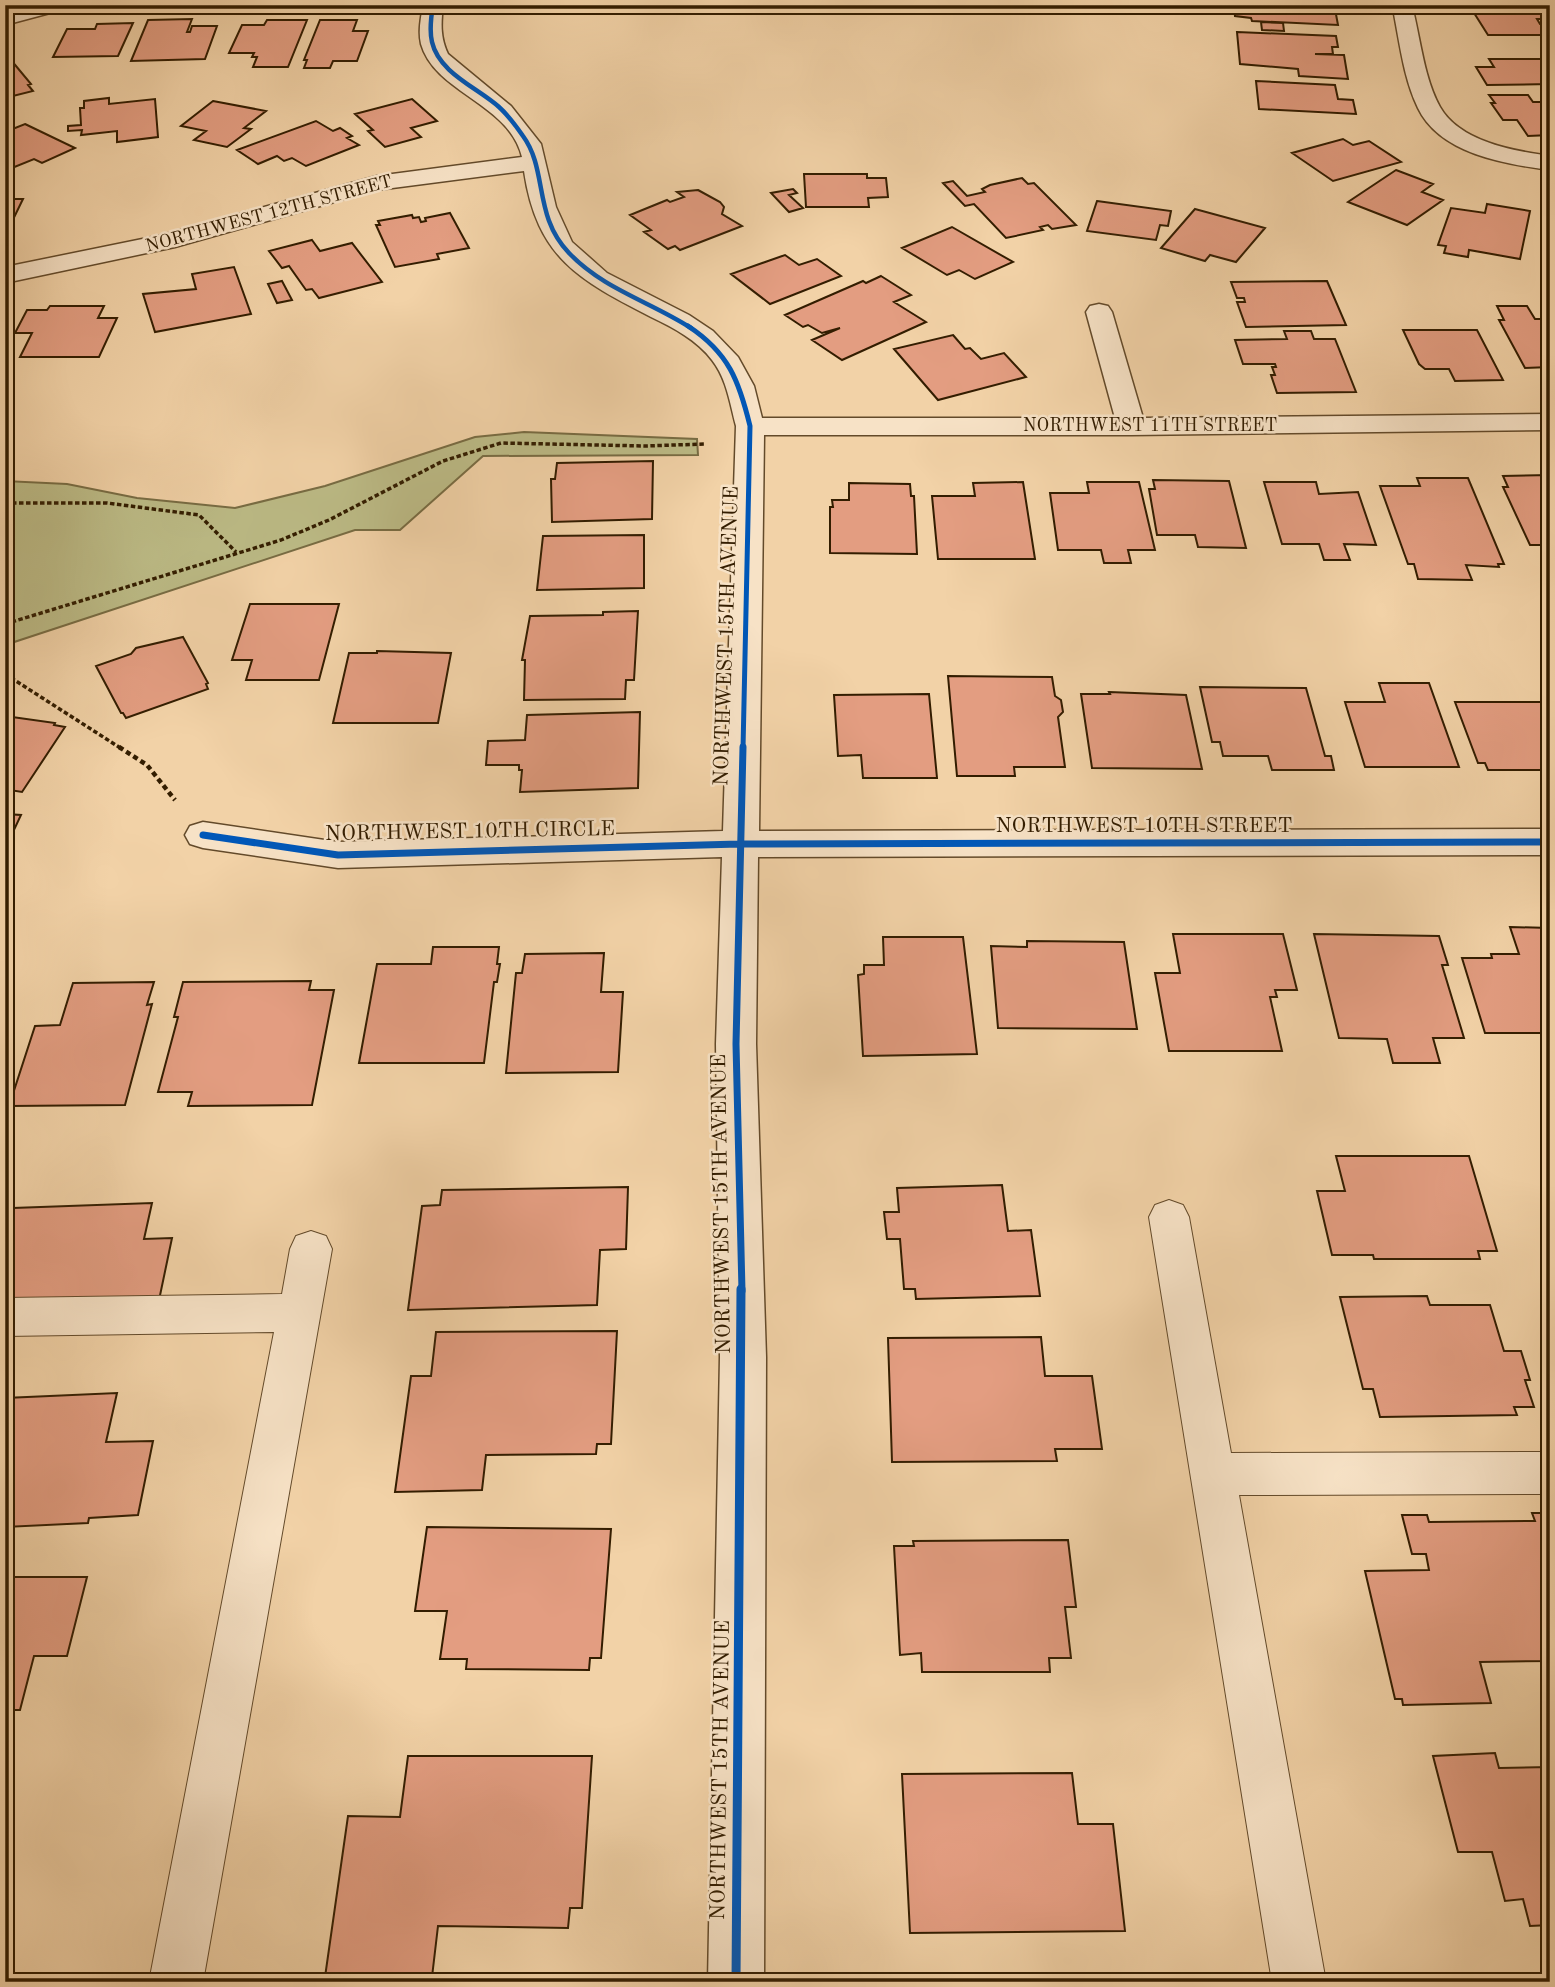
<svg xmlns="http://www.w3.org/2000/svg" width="1555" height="1987" font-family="'Old Standard TT',serif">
<rect width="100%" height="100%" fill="#f2d2a7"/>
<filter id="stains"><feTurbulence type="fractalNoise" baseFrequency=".00286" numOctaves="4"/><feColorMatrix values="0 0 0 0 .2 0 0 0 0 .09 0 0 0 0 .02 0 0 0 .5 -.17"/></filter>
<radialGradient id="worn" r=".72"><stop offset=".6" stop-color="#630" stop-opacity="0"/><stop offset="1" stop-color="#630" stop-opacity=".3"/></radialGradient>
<path fill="#bcbb86" stroke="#786c43" stroke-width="2" d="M524,432L697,439L698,455L483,456L400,530H355L5,645V481L67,484L137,498L235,508L325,486L475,437Z"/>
<path fill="#e39d81" stroke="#331d00" stroke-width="2" d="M1322,5V9H1335L1338,25L1252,21L1251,18L1235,16L1234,7Z
M1469,5H1545L1550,13V19H1537L1540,24H1546L1548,27H1544L1549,35H1488Z
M192,19L187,32H190L192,26H217L205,59L131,61L148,20Z
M267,20H307L288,67H253L257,57H252L254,53H229L242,25H264Z
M320,20H357L353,31H368L357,61H333L330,68H304L307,60H304Z
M1261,22L1283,23L1284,31L1262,30Z
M133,23L118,56L53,57L67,29H95L97,24Z
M1237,32L1336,36L1338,47H1332L1333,54H1315L1344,55L1348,79L1299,76L1298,69L1240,64Z
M1489,59H1547L1550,74H1543L1550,84L1487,85L1476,67H1494Z
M11,60L31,84L28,85L33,91L5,98V61Z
M1256,81L1335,85L1338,99L1353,100L1356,114L1259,109Z
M1489,95H1528L1533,102H1550V135L1528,136L1517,120H1503L1491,103H1495Z
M109,98V104L155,99L158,137L117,142V131L81,135L82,130L68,131V126L81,125L80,108H84V101Z
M412,99L437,121L411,128L421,137L385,147L368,131L373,130L355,114Z
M213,101L266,111L244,128L251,129L227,147L194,140L206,131L181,126Z
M316,121L333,131L340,128L352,136L347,138L359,145L306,166L292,158L284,161L277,156L258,164L237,150Z
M25,124L75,148L42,163L34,159L7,170L5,132Z
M1343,139L1353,145L1369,141L1401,162L1333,181L1292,153Z
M1396,170L1433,184L1422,192L1443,200L1407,225L1348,202Z
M804,174H867V178H886L888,197L868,198L869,207H806Z
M1022,178L1028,184L1034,183L1076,225L1052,229L1048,225L1040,227L1043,230L1006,238L974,204L965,206L943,183L953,181L967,196L985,192L982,189L990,185Z
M793,189L797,193L789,195L803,208L789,212L771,193Z
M698,190L720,202L724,207L722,214L742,226L680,250L675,246L668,249L644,232L651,230L630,215L667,200L670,202L684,197L677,192Z
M1543,195L1550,196V237H1544Z
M5,199H23L5,236Z
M1097,201L1171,211L1168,226L1160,225L1156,240L1087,231Z
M1487,204L1530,211L1520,259L1469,250L1468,257L1444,253L1446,246L1438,245L1451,208L1485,213Z
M1195,209L1265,228L1236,262L1210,255L1205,261L1161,248Z
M450,213L469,248L437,254L439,259L395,267L376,225H380L378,221L412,215L413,218L419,217L421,222L426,221L425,218Z
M952,227L1013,262L975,279L959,270L947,275L902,248Z
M312,240L320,251L352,243L382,282L319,298L312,289L306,290L289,266L282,268L269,251Z
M785,255L799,265L817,259L841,276L770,304L731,274Z
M234,267L251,314L155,332L143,294L196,289L192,274Z
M881,276L911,295L894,302L926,322L842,360L812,340L840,328L822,333L808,325L803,327L785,315L863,281L866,283Z
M282,281L292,300L277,303L268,284Z
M1327,281L1346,325L1246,327L1237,302H1245L1244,298H1237L1231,282Z
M50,306H104L98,318H117L99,357H20L32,333H15L27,310H47Z
M1497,306H1527L1535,319H1550V367L1525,368L1499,320H1504Z
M1403,330H1477L1503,380L1455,381L1449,369H1425L1419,364Z
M1284,331H1311L1314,339H1335L1356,392L1277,393L1271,375H1275L1272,367H1276L1275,364H1243L1235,340L1287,339Z
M953,335L965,349L970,348L981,359L1004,353L1026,377L938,400L894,349Z
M653,461L652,519L552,522L551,479H555L557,463Z
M1550,475V545H1530L1503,487H1508L1503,476Z
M1417,478H1468L1504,564H1498L1499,567L1466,565L1472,580L1418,579L1414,564H1408L1380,486H1420Z
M1153,480L1229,481L1246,548L1198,547L1195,535H1157L1149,489H1155Z
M1023,482L1035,559H938L932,496H975L973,483Z
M1087,482H1139L1155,550H1128L1131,563H1104L1101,550H1058L1050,493H1089Z
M1264,482H1316L1319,494L1358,492L1376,545L1344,544L1350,560H1324L1319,544H1282Z
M849,483L910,484L911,496H914L917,554L830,553V507H833L832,500H849Z
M644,535V588L537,590L543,536Z
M250,604H339L319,680H246L252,660H232Z
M638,611L634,680H626L625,699L524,700L525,660H522L530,616L603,615V612Z
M183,637L208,683L206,684L208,689L126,718L123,713H121L96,666L131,654L136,648Z
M377,651L451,653L438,723H333L349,653H377Z
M948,676L1052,677L1055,696L1061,700L1063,712L1058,717L1065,767H1014L1015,776H957Z
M1379,683H1429L1459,767H1365L1345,702H1385Z
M1200,687L1306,688L1325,756H1331L1334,770H1272L1268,756H1223L1220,742H1212Z
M1109,692L1186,695L1202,769L1092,768L1081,694H1110Z
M929,694L937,778H863L861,755L838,756L834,695Z
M1455,702H1550V770H1488L1485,763H1478Z
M640,712L638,788L520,792L522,770H519V765H486L488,741L525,740L527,715Z
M5,716L55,723L54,725L65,727L22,792L10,790L7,794Z
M5,814L21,815L5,849Z
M1510,927L1550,928V1033H1485L1462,958H1492L1491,954H1519Z
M1173,934H1283L1297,990H1275L1277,997H1270L1282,1051H1169L1155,973H1180Z
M1314,934L1439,936L1448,965H1442L1464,1038H1433L1440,1063H1393L1387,1039L1339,1038Z
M883,937H963L977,1054L863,1056L858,975L864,974V965H884Z
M1027,941L1124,942L1137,1029L998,1028L991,946L1027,947Z
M433,947H499L497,964H500L497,982H494L484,1063H359L377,964H431Z
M604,953L601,992H623L618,1072L506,1073L516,973H522L525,954Z
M311,981L309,990H334L312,1105L188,1106L192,1092H158L178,1017H174L183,982Z
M154,982L147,1005L152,1004L125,1105L9,1106L35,1026L60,1025L73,983Z
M1336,1156H1469L1497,1251H1478L1480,1259H1374L1373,1255H1332L1317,1191H1345Z
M1002,1185L1008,1231L1031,1230L1040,1296L916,1299L915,1289H904L900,1239H887L884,1212H899L897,1188Z
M628,1187L626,1249L600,1250L597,1305L408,1310L422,1206L440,1205L442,1190Z
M152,1203L144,1239L172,1238L158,1305L5,1301V1237L13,1208Z
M1427,1296L1430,1305H1490L1504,1351H1521L1530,1380H1525L1534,1407H1514L1517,1415L1380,1417L1373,1389H1363L1340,1297Z
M617,1331L611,1444H597L596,1454L486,1455L482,1490L395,1492L411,1376H431L436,1332Z
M1041,1337L1045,1376H1092L1102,1449H1055L1057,1461L892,1462L888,1338Z
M117,1393L106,1442L153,1441L138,1515L89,1518L88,1523L5,1527V1398Z
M1532,1513H1550V1661L1480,1662L1491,1703L1403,1705L1402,1699H1395L1365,1571L1429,1570L1426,1554H1412L1402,1515H1427L1429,1522L1535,1521Z
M427,1527L611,1529L601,1658H590L589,1670L466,1669L467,1659H440L447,1611H415Z
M1068,1540L1076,1607H1065L1071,1658H1049L1050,1672H922L921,1653L900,1655L894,1546H914L913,1541Z
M5,1577H87L67,1656H34L20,1710H5Z
M1495,1753L1499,1768L1550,1767V1925L1530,1926L1523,1899L1505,1901L1492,1852H1458L1433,1756Z
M408,1756H592L582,1908H570L568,1928L438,1926L432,1977H325L348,1816L400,1817Z
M1072,1773L1078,1824H1113L1125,1931L910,1933L902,1774Z"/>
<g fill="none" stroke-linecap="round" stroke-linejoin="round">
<defs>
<path id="service" d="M1169,1200L1183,1205L1189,1217L1231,1453L1550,1452V1494L1239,1495L1326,1982H1272L1149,1217L1155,1205Z
M311,1231L326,1236L332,1249L203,1982H149L274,1332L5,1336V1298L282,1294L290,1249L296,1236Z"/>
<path id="minor" d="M33,5H68L65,9L5,25V13Z
M423,5H443C441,23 440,37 448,54L511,106L541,144L556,207L572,242L607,273L689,315L713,331L738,357L754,386L762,418H1115L1086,312L1090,306L1099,304L1108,306L1112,312L1143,418L1550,414V430L1131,435H764L759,831L1550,829V855L758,857L756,1044L766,1357L764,1982H708L720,1357L716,1044L722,857L338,868L203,848L190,844L185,835L190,826L203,822L338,842L723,831L736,426C730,404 727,379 712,360C697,340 674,328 651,317C579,280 537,258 524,171L377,190L175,247L5,283V267L162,235L377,176L522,157C509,103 435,93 421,44C418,31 421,18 423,5Z
M1396,5H1416L1414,14C1421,44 1425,80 1440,107C1460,142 1514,151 1550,156V170C1505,164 1440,154 1418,108C1404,79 1400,45 1394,14Z"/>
</defs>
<use href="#service" stroke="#634a2a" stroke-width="2"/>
<use href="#minor" stroke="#634a2a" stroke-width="3"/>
<path stroke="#331d00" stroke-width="3.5" stroke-dasharray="4.5 2.5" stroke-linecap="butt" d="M5,503H107L199,515L236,552
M5,624L281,540L329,520L443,461L501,443L645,446L704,444
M5,674L122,749"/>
<path stroke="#331d00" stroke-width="4.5" stroke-dasharray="5 3.5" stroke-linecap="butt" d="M119,747L147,765L175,800"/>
<use href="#service" fill="#f7e2c6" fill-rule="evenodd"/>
<use href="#minor" fill="#f7e2c6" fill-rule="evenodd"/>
<defs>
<path id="cycleway-far3" d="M433,5C431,17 429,30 432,42C439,73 478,88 499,107C509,116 516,126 523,136C548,170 533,216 569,253C603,289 651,302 691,328"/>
<path id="cycleway-far2" d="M688,326C729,353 739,381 750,426L743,749"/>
<path id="cycleway-far1" d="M203,835L338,855L739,844L1550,842
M742,1291L736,1044L743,747"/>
<path id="cycleway" d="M736,1982L741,1289"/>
</defs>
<use href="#cycleway-far3" stroke="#f7e2c6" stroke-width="7"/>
<use href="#cycleway-far2" stroke="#f7e2c6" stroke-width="9"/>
<use href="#cycleway-far1" stroke="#f7e2c6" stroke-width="11"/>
<use href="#cycleway" stroke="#f7e2c6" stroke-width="13"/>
<use href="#cycleway-far3" stroke="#0057b8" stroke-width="4.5"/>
<use href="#cycleway-far2" stroke="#0057b8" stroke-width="5"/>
<use href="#cycleway-far1" stroke="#0057b8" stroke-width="7"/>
<use href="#cycleway" stroke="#0057b8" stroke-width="9"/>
</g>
<g text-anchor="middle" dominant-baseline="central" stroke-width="5" stroke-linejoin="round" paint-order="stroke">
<g font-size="18" fill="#331d00" stroke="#f7e2c6">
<text transform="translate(269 214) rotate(-15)">NORTHWEST 12TH STREET</text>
<text x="1150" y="426">NORTHWEST 11TH STREET</text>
</g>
<g font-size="21" fill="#331d00" stroke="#f7e2c6">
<text transform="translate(727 636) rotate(-88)">NORTHWEST 15TH AVENUE</text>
<text x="1144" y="826">NORTHWEST 10TH STREET</text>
<text transform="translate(470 832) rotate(-1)">NORTHWEST 10TH CIRCLE</text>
<text transform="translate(722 1204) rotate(-91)">NORTHWEST 15TH AVENUE</text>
<text transform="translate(721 1770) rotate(-89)">NORTHWEST 15TH AVENUE</text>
</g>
</g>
<rect width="1555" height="1987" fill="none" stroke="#f2d2a7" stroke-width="28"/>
<rect x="7" y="7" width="1541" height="1973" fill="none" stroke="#331d00" stroke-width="3.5"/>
<rect x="14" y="14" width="1527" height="1959" fill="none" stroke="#331d00" stroke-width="2"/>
<rect width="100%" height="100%" filter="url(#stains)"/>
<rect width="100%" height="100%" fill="url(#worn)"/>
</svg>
